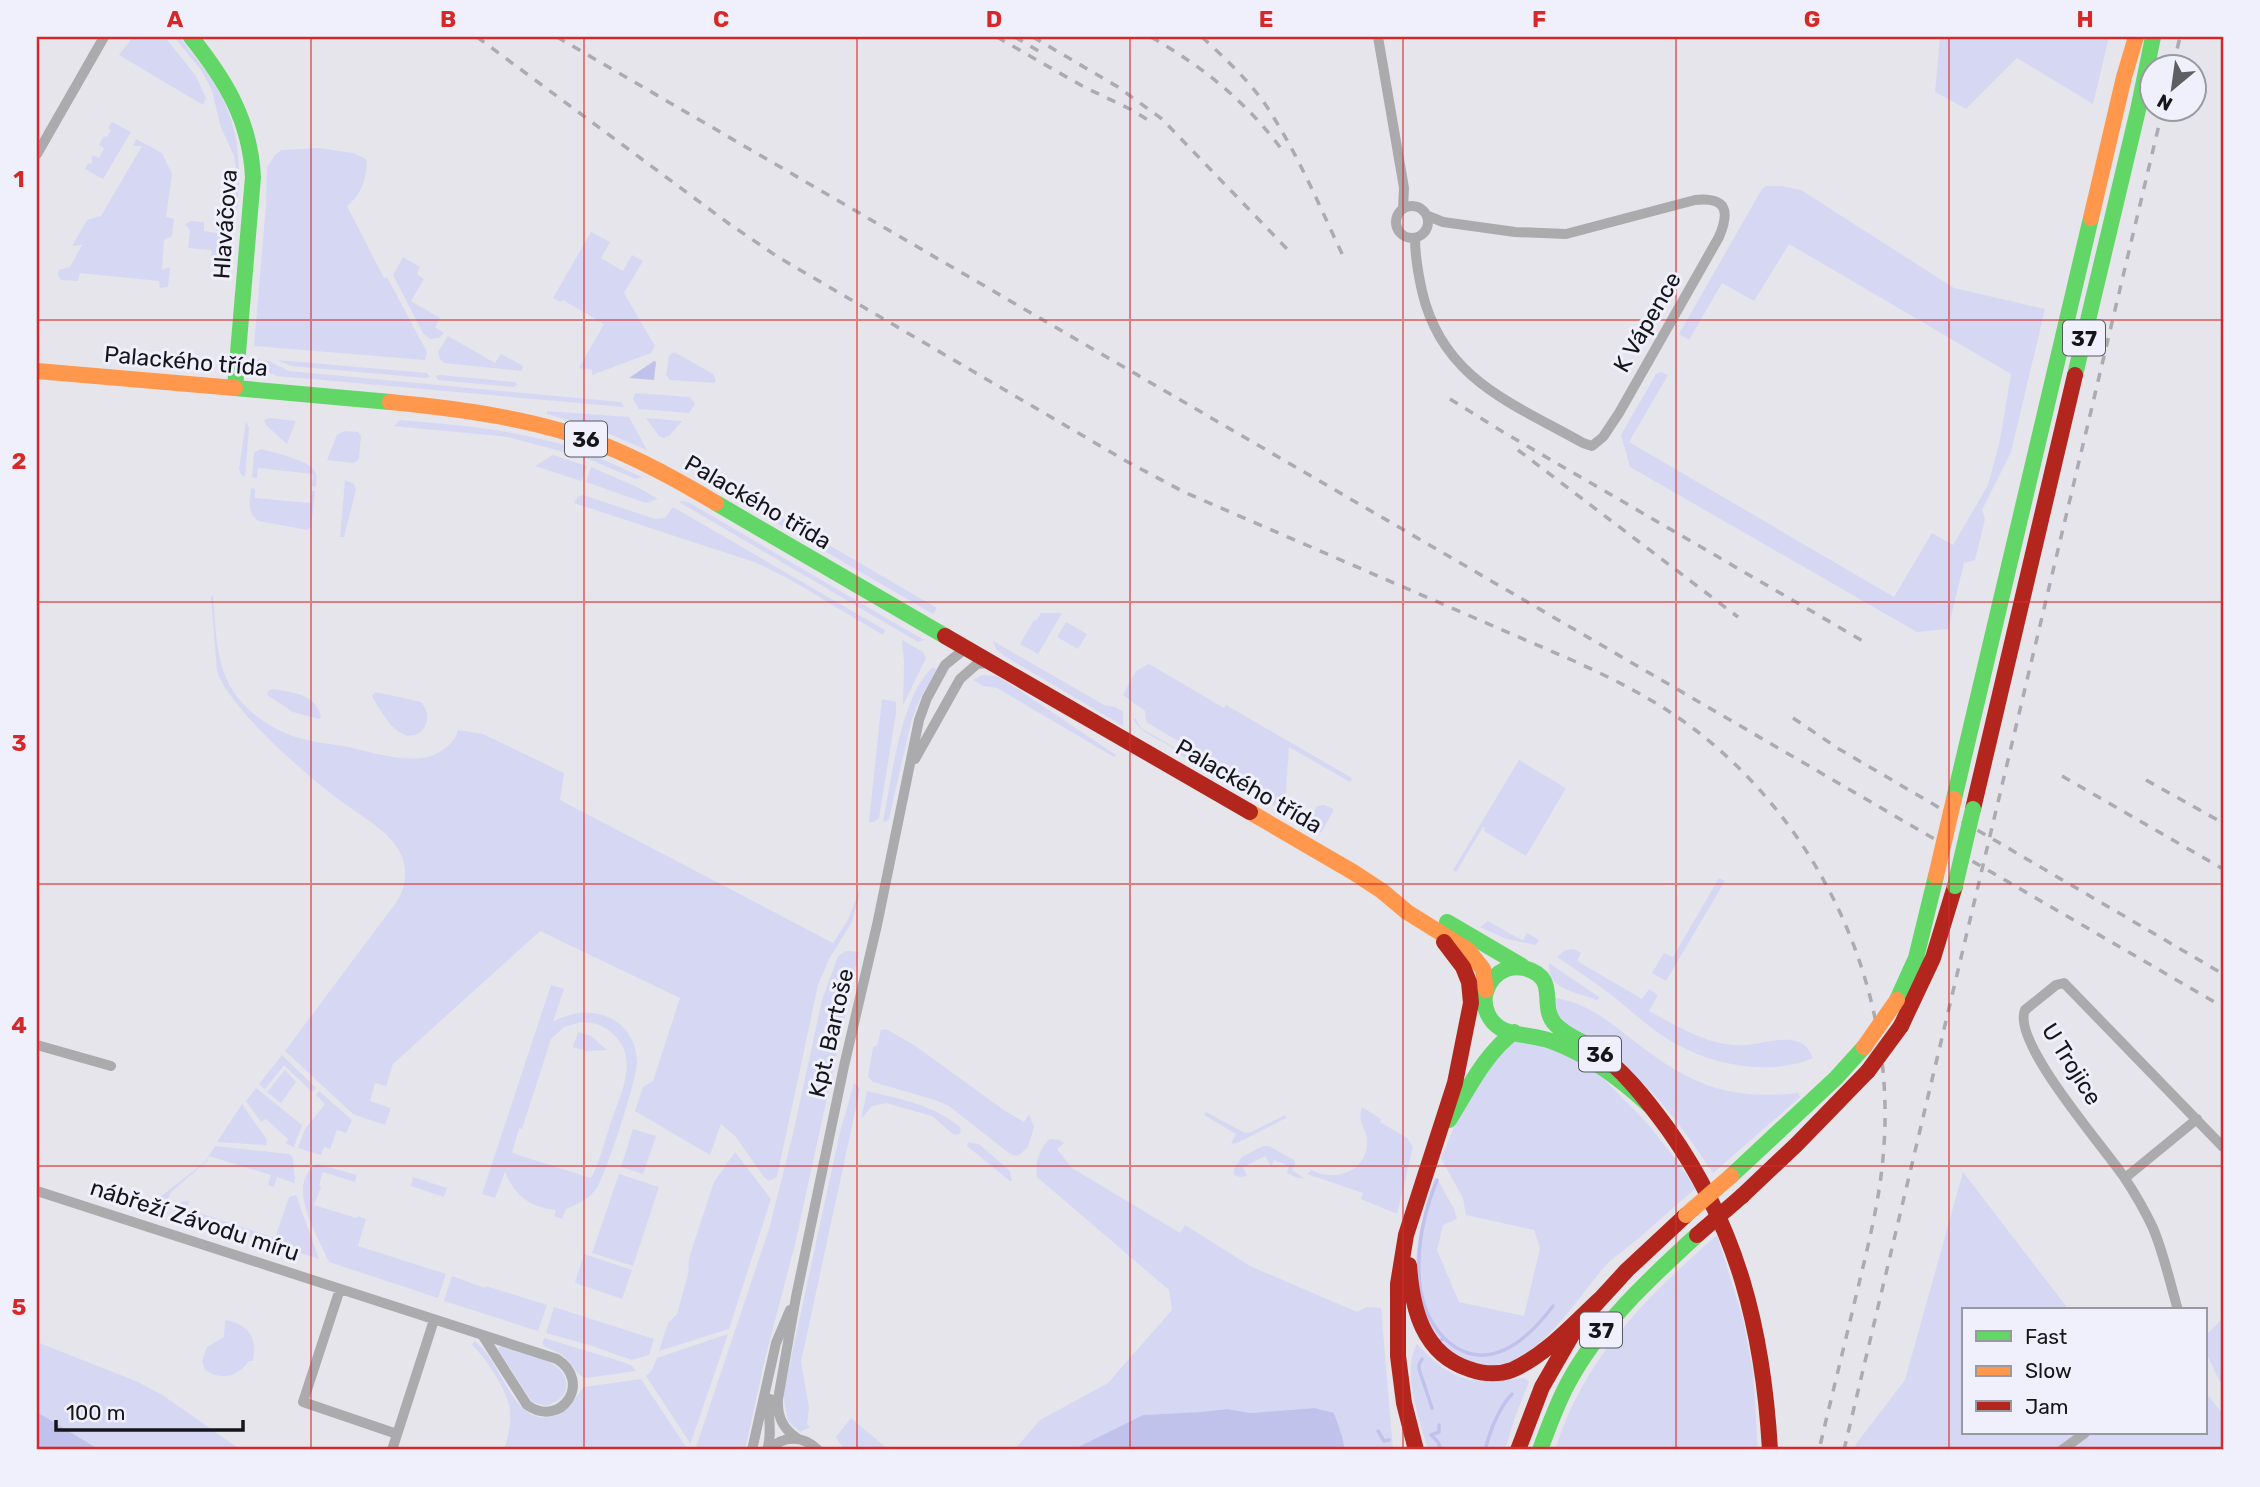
<svg xmlns="http://www.w3.org/2000/svg" width="2260" height="1487" font-family="Rubik,sans-serif">
<rect width="100%" height="100%" fill="#e5e5eb"/>
<path fill="#d6d8f3" fill-rule="evenodd" d="M133,37H165L196,76L206,98L203,105L119,55Z
M174,37H179C232,101 244,129 237,213L232,212L236,166L234,156L220,125L212,90L201,70Z
M1940,37H2109L2093,104L2017,58L1966,109L1935,92Z
M112,122L131,132L103,179L85,169L88,163L91,164L93,160L91,159L93,155L99,158L104,148L99,145L104,136L107,137L111,130L108,128Z
M136,139L162,153L172,174L166,217L174,219L172,236L164,240L162,270L169,267L170,269L168,287L160,288L159,281L80,273L78,281L61,280L58,275L59,270L70,267L82,245L72,246L87,220L101,216L142,146H133Z
M319,148L353,153L366,159C369,175 360,197 347,206L384,278L387,277L427,352L425,360L254,346L266,205L267,167L275,155L281,150Z
M1766,186H1781L1801,190L1954,288L2045,309L2011,452L1982,510L1985,519L1975,560L1964,563L1948,629L1917,632L1630,467L1621,435L1656,374L1661,372L1668,375L1629,442L1894,597L1932,533L1953,545L1988,485L2000,440L2011,374L1789,244L1754,301L1722,283L1689,340L1679,334L1762,189Z
M191,221L204,222V231L217,233L219,224H222L218,260L211,259L212,250L188,248L190,230L185,224Z
M591,232L610,242L601,258L623,271L632,255L643,261L624,293L655,346L651,353L592,375V370L579,368L604,324L563,300L561,302L553,298Z
M403,257L420,267L417,274L424,279L411,301L440,318L435,327L444,333L439,338L430,339L423,333L393,275Z
M448,336L495,363L501,354L523,366L522,371L444,363L440,359L438,352Z
M674,352L713,374L716,380L714,383L670,380L666,375L669,356Z
M255,359L269,361L289,371L621,402L624,407L277,376L264,370Z
M277,360L427,373L430,377L426,378L291,366Z
M439,375L515,382L517,385L514,387L438,380L436,376Z
M635,393L690,397L695,404L689,413L639,409L633,399Z
M547,411L629,417L647,450L595,428L547,414Z
M270,418L296,421L287,444L266,425L264,420Z
M646,418L682,421L670,435L664,438L659,436Z
M400,420C456,425 512,429 567,446C593,454 617,466 642,477L636,479L586,458L508,437L394,426Z
M246,421L249,428L245,477L241,474L239,469Z
M344,431L358,432L361,436L359,459L354,463L327,460L337,435Z
M260,449C273,452 307,460 314,470C318,475 316,480 316,487L312,486L313,474L258,468L257,478L252,477L254,453Z
M553,455L587,466L581,481L535,466Z
M591,467L637,487L658,499L646,503L586,482Z
M702,471L937,608L933,614L709,484L704,478Z
M345,480L354,484L356,490L344,537H340Z
M251,488L255,489V498L310,503L312,491H315L311,527L307,530L259,521C246,514 250,501 251,488Z
M583,495L655,519L665,518L673,507L885,630L883,635L789,579L757,563L574,503L578,497Z
M683,501L690,503L924,640L918,642L679,502Z
M213,595C216,631 215,668 238,698C249,712 268,726 285,733C303,741 324,743 343,746C368,751 397,761 422,758C436,757 455,744 458,730L483,734L564,773L560,800L833,943L848,920L862,884L852,922L829,959L818,985L777,1177L769,1181L764,1177L735,1136L721,1124L710,1155L635,1111L643,1087L653,1081L680,998L540,931L393,1064L386,1086L375,1083L370,1101L391,1108L385,1125L353,1114L285,1051L398,900C407,884 408,865 398,849C386,829 359,815 341,801C309,778 226,706 217,670L211,597Z
M1041,613H1062L1038,654L1020,644L1034,620L1036,621Z
M1066,622L1087,634L1078,649L1057,637Z
M902,640L923,652L926,658L903,705L904,662Z
M993,641L1104,705L1115,707L1123,711V726L1003,655L996,649Z
M1149,664L1224,708L1226,705L1352,778L1350,782L1289,747L1285,803L1296,811V818L1221,775L1217,764L1146,722L1145,711L1123,695L1136,671Z
M932,668L937,669L919,701L911,722L889,819L885,822L883,821C892,778 900,698 932,668Z
M982,675L996,676L1004,680L1116,755L1114,757L997,688L983,686L973,680Z
M274,689C294,693 316,694 321,717L319,719L293,712L267,695L269,690Z
M376,692L421,702C437,720 419,745 399,732C388,725 381,710 374,700L372,695Z
M882,699L896,702V713L879,818L874,822H869Z
M1135,718L1141,728L1211,769L1214,779C1198,769 1188,761 1174,749C1161,739 1142,735 1134,720Z
M1519,760L1566,788L1526,856L1484,831L1485,828L1483,827L1456,872L1453,870Z
M1324,805L1334,809L1321,833L1306,824L1317,806Z
M1719,878L1725,881L1666,981L1652,973L1664,953L1673,957Z
M1488,921L1518,938L1523,940L1527,933L1539,940L1536,945L1506,939L1480,927Z
M1574,949L1581,953L1577,961L1642,999L1649,989L1658,995L1649,1011C1679,1027 1710,1047 1745,1045C1762,1044 1783,1036 1799,1042C1807,1045 1810,1052 1813,1058C1771,1076 1717,1066 1678,1045C1653,1032 1632,1011 1610,994C1593,981 1575,969 1557,957L1565,950Z
M846,951L859,952L795,1244L764,1363L745,1450H695L770,1226L793,1134L822,1000L838,956Z
M1549,963L1599,997V999L1596,1000C1577,992 1546,990 1549,963Z
M551,985L564,989L553,1022C588,1001 635,1016 637,1061C638,1077 606,1174 597,1188C589,1199 578,1204 566,1209L562,1219L554,1216L556,1210C531,1208 514,1195 505,1172L495,1198L482,1194ZM581,1022C594,1022 606,1026 615,1036C639,1060 620,1095 611,1122C605,1140 600,1161 591,1178L512,1153L519,1128L522,1129L551,1039L564,1027Z
M1555,998C1589,1003 1612,1024 1638,1044C1692,1086 1730,1100 1798,1093L1800,1097L1713,1173C1689,1137 1663,1100 1630,1071C1608,1052 1582,1037 1559,1020Z
M886,1029L914,1045L1005,1111L1024,1122L1029,1114L1034,1127L1028,1147L1018,1156L1010,1154L949,1106L935,1100L873,1082L868,1077L873,1047L877,1045L881,1030Z
M578,1032L591,1036L607,1050L586,1051L573,1047Z
M1516,1039L1550,1046L1600,1075L1646,1122L1679,1163L1695,1189C1676,1205 1658,1221 1639,1238C1630,1246 1619,1253 1610,1261C1575,1297 1533,1380 1473,1364C1453,1358 1440,1345 1431,1327C1405,1280 1418,1225 1435,1178H1437L1454,1209L1457,1219L1443,1225L1437,1250L1459,1302L1524,1316L1540,1248L1534,1230L1466,1215L1463,1198L1441,1158L1454,1127L1486,1071Z
M282,1055L316,1088L312,1092L284,1065L265,1089L259,1084Z
M285,1070L296,1082L281,1103L267,1092Z
M854,1083L860,1089L801,1362L809,1407L807,1424L810,1427L800,1432L788,1421L783,1395L840,1132Z
M256,1088L302,1125L294,1147L286,1144L288,1139L266,1119L261,1122L246,1101Z
M319,1091L352,1120L346,1133L337,1130L330,1149L324,1147L321,1155L298,1148L305,1129L325,1104L316,1095Z
M867,1091C900,1099 934,1105 960,1127L961,1132L958,1135L953,1134L932,1116L886,1103L872,1106L861,1119Z
M242,1104L267,1140L266,1145L217,1142Z
M1362,1107L1381,1119L1380,1122L1407,1138L1413,1147L1397,1214L1361,1199L1363,1193L1307,1174L1311,1170C1335,1183 1369,1171 1367,1139C1365,1126 1357,1124 1362,1107Z
M1206,1112L1245,1133L1251,1132L1285,1115L1286,1118L1237,1143L1231,1144L1236,1134L1204,1115Z
M633,1129L656,1136L643,1174L621,1167Z
M1050,1139L1059,1140L1064,1143L1057,1149L1072,1168L1180,1233L1185,1225L1250,1266L1357,1312L1367,1307L1381,1308L1393,1450H1345L1314,1408L1250,1413L1227,1409L1200,1412L1143,1415L1072,1450H1014L1040,1420L1108,1383L1172,1310L1169,1290L1037,1177C1034,1165 1040,1147 1050,1139Z
M968,1142L979,1144L1010,1171L1012,1181H1010L967,1146Z
M215,1146L289,1154L293,1158L295,1181L294,1183L277,1177L274,1187L268,1185L271,1175L209,1156L207,1161L171,1192L163,1209L156,1207L155,1201L205,1162Z
M1263,1146H1269L1294,1160L1295,1164L1292,1170L1304,1178H1298L1287,1173L1289,1166L1274,1160L1271,1166L1265,1156L1243,1167L1247,1176L1240,1177L1234,1175V1168L1242,1157Z
M735,1152L771,1199L729,1329L659,1351L668,1323L677,1314L688,1275L689,1258L714,1182Z
M317,1164L357,1175L355,1182L323,1172L319,1185L321,1187L314,1205L356,1218L358,1216L366,1219L358,1246L446,1274L438,1298L329,1262C318,1236 284,1184 317,1164Z
M1963,1172L2069,1310H1964V1433H2206V1393L2223,1414V1450H1854L1856,1444L1905,1380Z
M619,1174L659,1187L633,1266L592,1253Z
M413,1177L447,1188L444,1197L411,1186Z
M296,1195L319,1259L174,1213C177,1204 180,1201 189,1201L187,1209L275,1238L289,1197Z
M1717,1235L1743,1319L1753,1372L1758,1450H1555C1584,1357 1646,1298 1717,1235Z
M584,1254L632,1270L622,1299L575,1283Z
M452,1276L485,1288L486,1286L547,1305L538,1331L444,1301Z
M554,1307L654,1339L649,1355L632,1360L589,1345L546,1333Z
M2223,1318V1388L2206,1353V1335Z
M225,1320C250,1325 257,1337 253,1361H249C237,1377 222,1381 205,1370L202,1361L207,1347L224,1337Z
M728,1334L691,1442L690,1443L646,1376L652,1370L657,1358Z
M544,1338L623,1362L632,1366L636,1371L586,1378C574,1374 573,1362 562,1355C555,1350 548,1350 542,1344Z
M474,1341C503,1359 514,1439 562,1412C573,1406 576,1395 584,1387L641,1379L688,1450H504C508,1438 511,1425 510,1412C509,1392 486,1358 472,1345Z
M37,1342L138,1382L164,1396L241,1450H100L37,1412Z
M1417,1344C1454,1383 1472,1386 1524,1378L1529,1382L1514,1420L1505,1450H1428C1420,1420 1401,1372 1417,1344Z
M501,1346C520,1352 571,1360 566,1388C564,1399 555,1402 546,1406L532,1402L498,1349Z
M851,1418L889,1450H844L836,1437Z"/>
<path fill="#c1c2ec" d="M654,361L656,362L654,380L629,378Z
M1314,1408L1334,1413L1342,1436L1345,1450H1072L1143,1415L1200,1412L1227,1409L1250,1413Z
M37,1412L100,1450H37Z"/>
<g fill="none" stroke-linecap="round" stroke-linejoin="round">
<path stroke="#c1c2ec" stroke-width="3.5" d="M1437,1180C1418,1227 1405,1298 1444,1338
M1441,1340L1444,1338C1485,1377 1526,1342 1553,1306
M1422,1359L1419,1365V1369L1432,1408
M1439,1425V1432L1431,1435L1438,1442L1441,1450
M1378,1431L1384,1441L1389,1440
M1485,1450C1490,1431 1498,1409 1512,1394"/>
<path stroke="#ababae" stroke-width="10" d="M1378,37L1404,188L1403,209
M37,154L104,37
M1396 222a16 16 0 1 1 32 0a16 16 0 1 1-32 0Z
M1415,238C1415,257 1418,273 1422,291C1442,379 1512,403 1583,443L1592,446L1603,437L1619,413L1719,237C1730,211 1727,197 1695,200L1566,234L1515,232L1443,222L1428,216
M915,759L960,679L977,664L989,663
M37,1045L111,1066
M2125,1178L2197,1119
M37,1191L557,1359C593,1382 561,1429 527,1405L483,1336
M340,1289L303,1402L397,1434
M2178,1310C2170,1283 2164,1254 2153,1228C2145,1211 2134,1192 2124,1177C2104,1147 2011,1042 2025,1010L2056,985L2064,983L2223,1147
M798,1439C783,1429 777,1417 778,1399L796,1297L844,1066L877,925L919,720L927,698L945,665L966,648
M392,1450L434,1320
M752,1450L776,1343L790,1310
M767,1450C773,1434 767,1416 770,1399
M769,1450C783,1435 803,1435 818,1450
M2062,1450L2085,1433"/>
<path stroke="#63d668" stroke-width="16" d="M191,37C226,81 250,120 253,177L235,388L390,402
M2075,375L2138,110L2153,37
M716,503L945,636
M1954,799L2091,218
M1447,922L1522,966
M1897,1000L1916,958L1936,876
M1591,1047C1579,1040 1564,1034 1555,1024C1538,1005 1561,978 1524,968C1515,966 1506,968 1499,973C1492,978 1487,987 1485,995C1483,1008 1489,1021 1500,1028C1512,1036 1536,1035 1551,1041C1589,1055 1619,1078 1649,1105
M1449,1120C1469,1088 1484,1055 1514,1032
M1731,1176L1836,1078L1864,1047
M1540,1450C1548,1428 1556,1406 1567,1385C1598,1326 1648,1280 1697,1235"/>
<path stroke="#ff974d" stroke-width="16" d="M2091,218L2124,77L2136,37
M37,371L235,388
M390,402C462,409 538,419 606,446C645,462 681,482 716,503
M1250,812L1353,872L1382,891L1407,912L1468,950L1483,969L1486,990"/>
<path stroke="#b3261e" stroke-width="16" d="M945,636L1250,812
M1973,809L2075,375
M1901,1026L1933,958L1955,886
M1591,1047C1622,1068 1646,1099 1668,1129C1738,1228 1763,1330 1770,1450
M1742,1196L1797,1144L1868,1071
M1409,1265C1412,1309 1423,1354 1469,1369C1483,1374 1498,1375 1512,1370C1546,1355 1573,1324 1600,1299
M1594,1306L1627,1270L1686,1215
M1416,1450L1404,1403L1398,1356V1284L1406,1235L1455,1083L1471,1003L1469,982L1463,967L1444,942
M1518,1450L1542,1387L1576,1328"/>
<path stroke="#acacaf" stroke-width="3.5" stroke-dasharray="9 9" stroke-linecap="butt" d="M477,37L728,223L778,257L1126,461L1184,492L1574,661C1616,680 1657,701 1694,729C1820,825 1895,986 1884,1145C1881,1196 1868,1246 1856,1296C1844,1347 1831,1399 1819,1450
M557,37L2223,1007
M997,37L1084,87L1130,109L1153,123
M1015,37L1042,53
M1033,37L1118,87L1162,119L1289,251
M1151,37C1205,68 1249,104 1285,154
M1202,37C1228,61 1256,87 1274,118C1302,163 1322,212 1345,260
M2173,66L2180,37
M1450,399L1503,432L1868,644
M1518,450L1738,617
M1793,718L1839,749L2223,974
M2062,776L2223,869
M2146,780L2223,823
M1844,1450L2163,108"/>
<path stroke="#63d668" stroke-width="16" d="M1955,886L1973,809"/>
<path stroke="#ff974d" stroke-width="16" d="M1936,876L1954,799
M1864,1047L1897,1000
M1686,1215L1731,1176"/>
<path stroke="#b3261e" stroke-width="16" d="M1868,1071L1901,1026
M1697,1235L1742,1196"/>
</g>
<path fill="none" stroke="#d62828" stroke-width="2" stroke-opacity="0.55" d="M311,37V1450M584,37V1450M857,37V1450M1130,37V1450M1403,37V1450M1676,37V1450M1949,37V1450M37,320H2223M37,602H2223M37,884H2223M37,1166H2223"/>
<g text-anchor="middle" dominant-baseline="central" stroke-width="6" stroke-linejoin="round" paint-order="stroke">
<g fill="#eff0fb" stroke="#57575e" stroke-width="2">
<rect x="2063" y="320.5" width="42" height="35" rx="5"/>
<rect x="565" y="421.5" width="42" height="35" rx="5"/>
<rect x="1579" y="1036.5" width="42" height="35" rx="5"/>
<rect x="1580" y="1312.5" width="42" height="35" rx="5"/>
</g>
<g font-size="21" font-weight="bold" fill="#16161a">
<text x="2084" y="338">37</text>
<text x="586" y="439">36</text>
<text x="1600" y="1054">36</text>
<text x="1601" y="1330">37</text>
</g>
<g font-size="23" fill="#16161a" stroke="#eff0fb">
<text transform="translate(225 224) rotate(-86)">Hlaváčova</text>
<text transform="translate(1647 322) rotate(-60)">K Vápence</text>
<text transform="translate(186 361) rotate(5)">Palackého třída</text>
<text transform="translate(758 502) rotate(30)">Palackého třída</text>
<text transform="translate(1249 786) rotate(30)">Palackého třída</text>
<text transform="translate(831 1033) rotate(-77)">Kpt. Bartoše</text>
<text transform="translate(2072 1064) rotate(58)">U Trojice</text>
<text transform="translate(195 1220) rotate(18)">nábřeží Závodu míru</text>
</g>
</g>
<rect width="2260" height="1487" fill="none" stroke="#eff0fb" stroke-width="77"/>
<rect x="1962" y="1308" width="245" height="126" fill="#eff0fb" stroke="#9899a1" stroke-width="2"/>
<rect x="1976" y="1331" width="35" height="10" fill="#63d668" stroke="#9899a1" stroke-width="2"/>
<text x="2025" y="1344" font-size="21" fill="#16161a">Fast</text>
<rect x="1976" y="1366" width="35" height="10" fill="#ff974d" stroke="#9899a1" stroke-width="2"/>
<text x="2025" y="1378" font-size="21" fill="#16161a">Slow</text>
<rect x="1976" y="1401" width="35" height="10" fill="#b3261e" stroke="#9899a1" stroke-width="2"/>
<text x="2025" y="1414" font-size="21" fill="#16161a">Jam</text>
<g transform="translate(2173 88) rotate(209)"><circle r="33" fill="#eff0fb" stroke="#9899a1" stroke-width="2"/>
<path d="M0-5L12 26L0 18L-12 26Z" fill="#5e5e63"/>
<text y="-10" font-size="19" font-weight="bold" text-anchor="middle" fill="#16161a">N</text>
</g>
<path d="M56 1420v10h187v-10" fill="none" stroke="#16161a" stroke-width="3.5"/>
<text x="66" y="1420" font-size="21" fill="#16161a" stroke="#eff0fb" stroke-width="5" paint-order="stroke">100 m</text>
<rect x="38" y="38" width="2184" height="1410" fill="none" stroke="#d62828" stroke-width="2.5"/>
<g font-size="23" text-anchor="middle" font-weight="bold" fill="#d62828">
<text x="175" y="27">A</text>
<text x="448" y="27">B</text>
<text x="721" y="27">C</text>
<text x="994" y="27">D</text>
<text x="1266" y="27">E</text>
<text x="1539" y="27">F</text>
<text x="1812" y="27">G</text>
<text x="2085" y="27">H</text>
<text x="19" y="187">1</text>
<text x="19" y="469">2</text>
<text x="19" y="751">3</text>
<text x="19" y="1033">4</text>
<text x="19" y="1315">5</text>
</g>
</svg>
